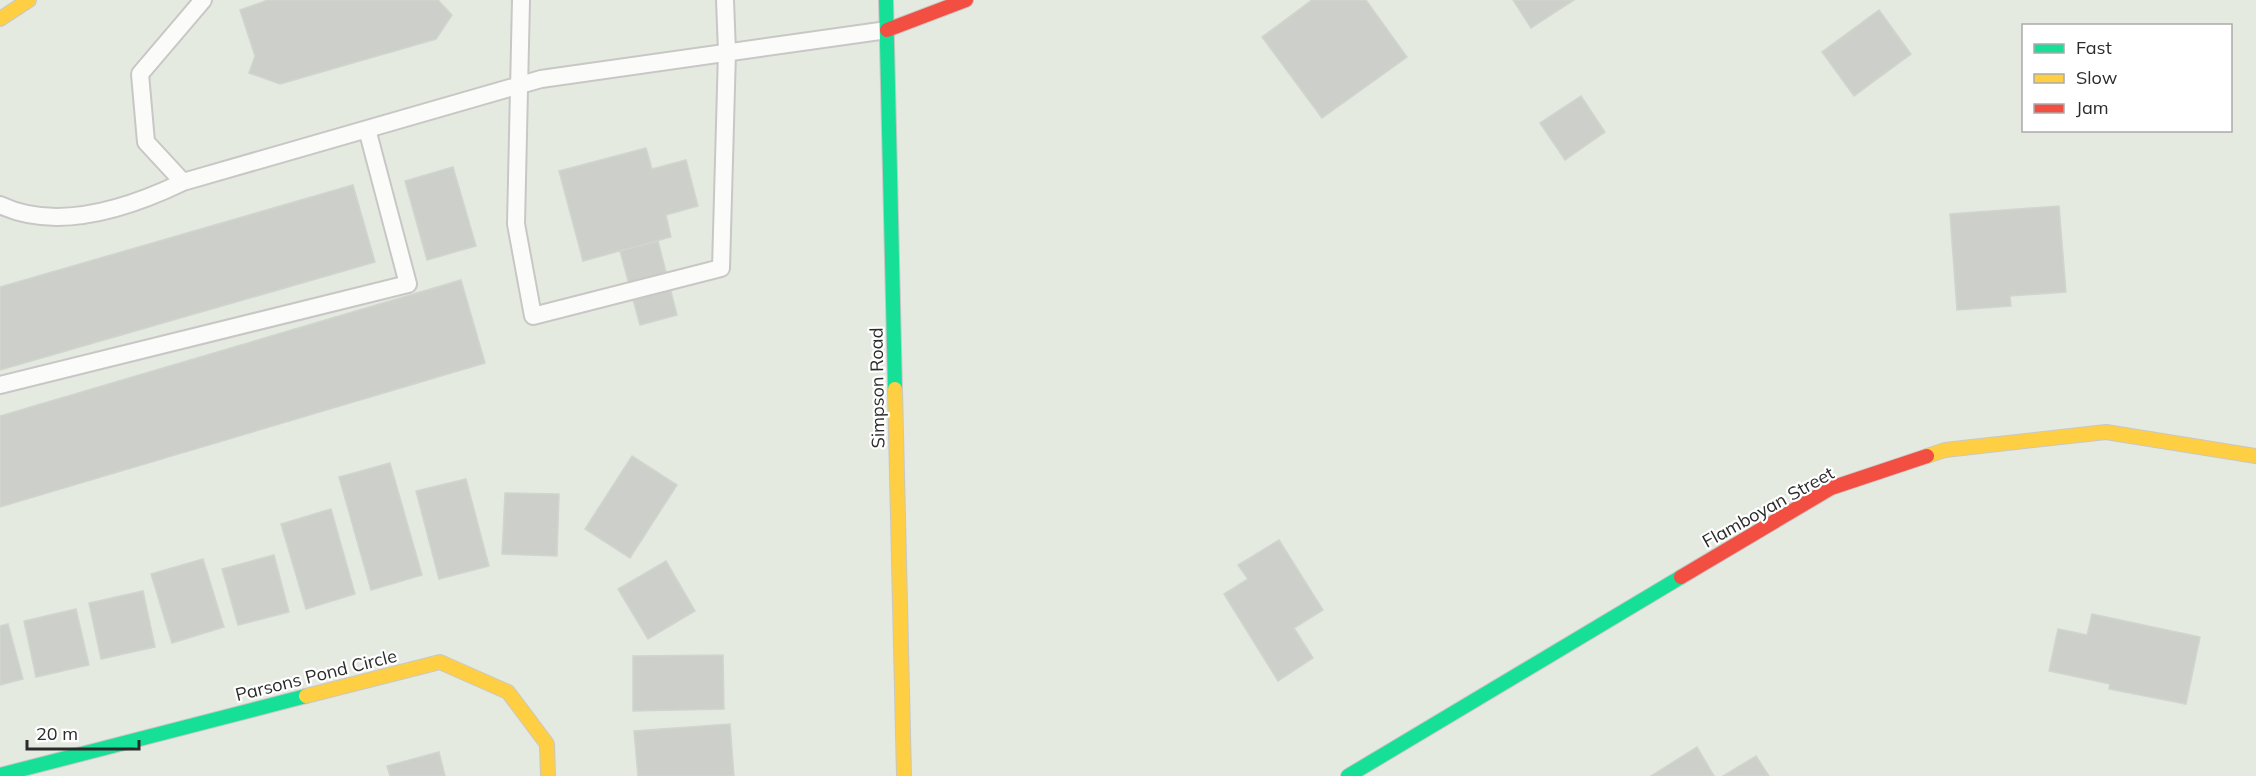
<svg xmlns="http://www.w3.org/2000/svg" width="2256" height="776" font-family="Mulish,sans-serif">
<rect width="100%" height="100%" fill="#e5eae1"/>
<path fill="#cdd0ca" stroke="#d0d5cd" stroke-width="1.5" d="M268,0H438L452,15L436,39L280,84L249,73L255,56L240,10Z
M1312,0H1366L1407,57L1322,118L1262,37Z
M1513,0H1574L1531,28Z
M1879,10L1911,54L1854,96L1822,52Z
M1581,96L1605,132L1565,160L1540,123Z
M646,148L652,169L686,160L698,206L666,215L671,237L583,261L559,171Z
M453,167L476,246L427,260L405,181Z
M353,185L375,262L0,370V287Z
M2059,206L2066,292L2010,296L2011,306L1957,310L1950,214Z
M658,241L677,315L640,325L620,251Z
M461,280L485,363L0,507V416Z
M632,456L677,485L630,558L585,529Z
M390,463L422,575L371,590L339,477Z
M466,479L489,566L439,579L416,491Z
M505,493L559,494L557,556L502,554Z
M331,509L355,594L306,609L281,524Z
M1279,540L1323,610L1294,628L1313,658L1278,681L1224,594L1248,579L1238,565Z
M274,555L289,612L238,625L222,569Z
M203,559L224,627L172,643L151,574Z
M666,561L695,611L648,639L618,589Z
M143,591L155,647L101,659L89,603Z
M76,609L89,665L36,677L24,621Z
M2092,614L2200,637L2186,704L2109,689L2110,684L2049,671L2058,629L2087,635Z
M8,624L23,679L0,685V626Z
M723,655L724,709L633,711V656Z
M730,724L734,776H638L634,731Z
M1697,747L1714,776H1651Z
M439,752L445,776H390L387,766Z
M1756,756L1769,776H1723Z"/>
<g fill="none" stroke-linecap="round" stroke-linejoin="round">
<defs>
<path id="lane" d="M521,0L516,224L533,316L721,268L727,52L725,0
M183,182L146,142L140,74L203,0
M0,205C57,232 129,208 183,182L541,79L887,30
M0,385L408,284L367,129"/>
<path id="fast" d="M886,0L895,389
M0,775L306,696
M1348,776L1681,577"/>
<path id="slow" d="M0,19L29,0
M895,389L904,776
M1927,456L1945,450L2106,432L2256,456
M306,696L440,662L508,692L547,744L548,776"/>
<path id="jam" d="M887,30L966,0
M1681,577L1831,488L1927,456"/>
</defs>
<use href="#lane" stroke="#c8c7c6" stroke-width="20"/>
<use href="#fast" stroke="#c8c7c6" stroke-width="16"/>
<use href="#slow" stroke="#c8c7c6" stroke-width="16"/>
<use href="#jam" stroke="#c8c7c6" stroke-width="16"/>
<use href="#lane" stroke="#fbfcfa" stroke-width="16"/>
<use href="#fast" stroke="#16e098" stroke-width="14"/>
<use href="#slow" stroke="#ffcf43" stroke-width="14"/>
<use href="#jam" stroke="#f24e42" stroke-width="14"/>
</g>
<g text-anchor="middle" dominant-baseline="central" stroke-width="4.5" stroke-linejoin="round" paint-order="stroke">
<g font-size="18" fill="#2b2b2b" stroke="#fff">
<text transform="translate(877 388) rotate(-91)">Simpson Road</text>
<text transform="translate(1768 507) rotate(-29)">Flamboyan Street</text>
<text transform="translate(316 675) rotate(-14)">Parsons Pond Circle</text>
</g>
</g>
<rect x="2022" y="24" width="210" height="108" fill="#ffffff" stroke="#aaaaaa" stroke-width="1.5"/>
<rect x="2034" y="44" width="30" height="9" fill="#16e098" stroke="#aaaaaa" stroke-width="1.5"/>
<text x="2076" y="54" font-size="18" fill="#2b2b2b">Fast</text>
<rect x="2034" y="74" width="30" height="9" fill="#ffcf43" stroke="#aaaaaa" stroke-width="1.5"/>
<text x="2076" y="84" font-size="18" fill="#2b2b2b">Slow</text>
<rect x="2034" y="104" width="30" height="9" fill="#f24e42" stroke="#aaaaaa" stroke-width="1.5"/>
<text x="2076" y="114" font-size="18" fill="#2b2b2b">Jam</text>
<path d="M27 740v9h112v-9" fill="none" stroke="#2b2b2b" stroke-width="3"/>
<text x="36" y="740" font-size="18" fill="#2b2b2b" stroke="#ffffff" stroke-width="4.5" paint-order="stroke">20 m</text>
</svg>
